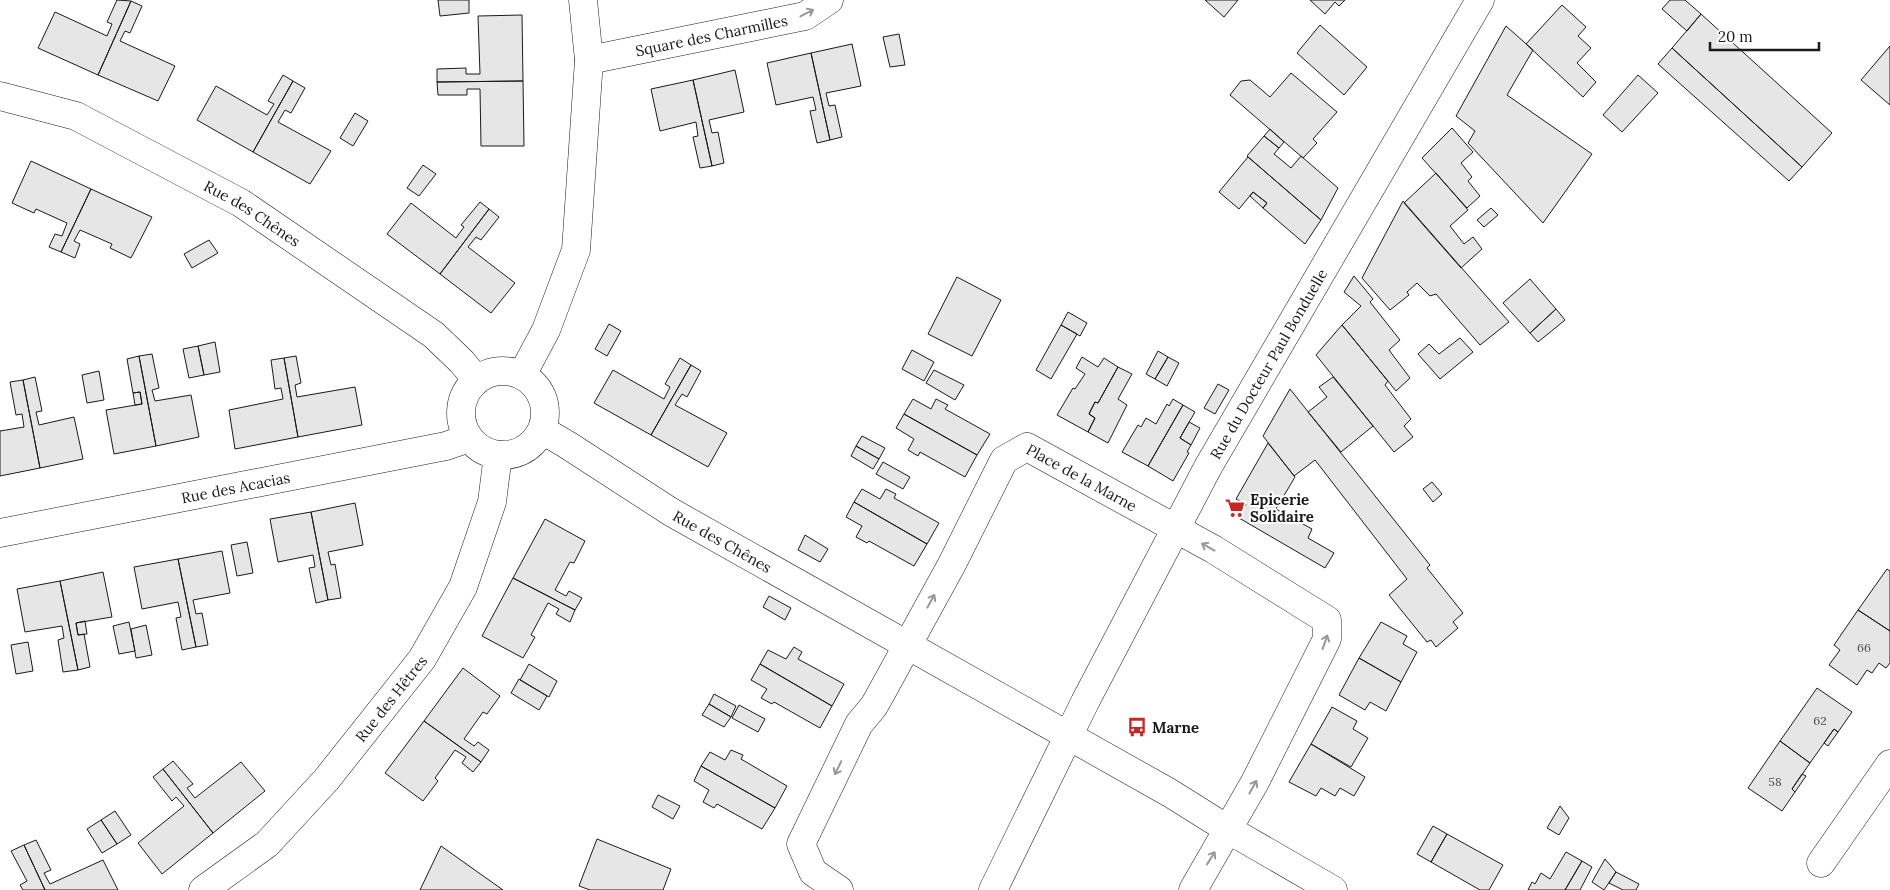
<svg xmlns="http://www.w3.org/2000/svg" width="1890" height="890" font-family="Lora,serif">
<rect width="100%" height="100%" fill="#fff"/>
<path fill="#e6e6e6" stroke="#1a1a1a" d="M117,0L131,1L98,75L38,48L55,12L107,36L112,24L107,22Z
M438,0H469V13L440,16Z
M1205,0H1238L1224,17Z
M1310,0H1345L1339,6L1335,2L1325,14Z
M1670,0H1685L1701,14L1687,31L1662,9Z
M131,1L142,6L130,33L125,31L120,41L175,66L158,101L98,75Z
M1562,5L1586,27L1578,36L1591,48L1577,63L1596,82L1583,97L1526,44Z
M1701,14L1832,133L1802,167L1672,48Z
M522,15L523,81L437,82V69L466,68V74H480L478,16Z
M1320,25L1367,67L1344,95L1297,53Z
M1506,26L1533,50L1507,95L1592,154L1543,223L1468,143L1475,131L1456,116Z
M899,34L905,65L890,67L883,37Z
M852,44L861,86L826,93L829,106L835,105L842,137L830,140L811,53Z
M1890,46V105L1861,80Z
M1672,48L1802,167L1789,181L1658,64Z
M811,53L830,140L817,143L810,111L816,110L813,97L776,105L767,63Z
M735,70L744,112L709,120L712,133L718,132L724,163L712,166L693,80Z
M1291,73L1337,112L1313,139L1317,143L1303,158L1230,95L1241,81L1250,80L1270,97Z
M283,75L293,81L253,152L197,120L216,86L267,115L274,104L268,101Z
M1638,75L1658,93L1622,132L1603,115Z
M693,80L712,166L700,168L693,137L698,136L696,122L660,131L651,89Z
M293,81L305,88L291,113L285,110L278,122L331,151L310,184L253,152Z
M523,81L524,146H481L480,89H467V95H438L437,82Z
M355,113L368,121L353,146L340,138Z
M1452,128L1473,152L1461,163L1472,177L1468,181L1480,196L1467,208L1422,158Z
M1270,129L1284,142L1279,148L1264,136Z
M1264,136L1279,148L1274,154L1291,168L1301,156L1338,188L1321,220L1247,156Z
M1248,157L1321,220L1305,244L1263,208L1267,203L1253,192L1239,209L1219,192Z
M31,161L91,189L61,252L49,247L55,234L62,236L67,223L36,209L34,213L12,203Z
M423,165L436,174L419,196L407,188Z
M1436,173L1468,210L1450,226L1464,244L1473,237L1482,249L1461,268L1404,203Z
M91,189L152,217L131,258L110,248L112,244L80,230L74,241L80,244L75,258L61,252Z
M1253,192L1267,203L1263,208L1250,196Z
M1403,201L1509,322L1480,345L1436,294L1430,296L1417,283L1407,292L1409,295L1390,310L1362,278Z
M480,202L489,209L440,274L387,234L411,203L456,238L464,227L461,225Z
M1491,208L1498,215L1484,227L1477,220Z
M489,209L499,217L481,240L476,237L468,247L515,283L491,313L440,274Z
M209,240L218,253L192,268L184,254Z
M1354,276L1373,299L1370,302L1400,340L1389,350L1410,378L1396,391L1342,325L1361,306L1344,292Z
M957,277L1001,300L972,356L928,334Z
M1530,279L1556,309L1530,333L1503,303Z
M1556,309L1565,320L1538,342L1530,333Z
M1068,312L1087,323L1080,336L1061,325Z
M609,324L621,331L607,356L595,349Z
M1061,325L1077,334L1051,379L1036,370Z
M1342,325L1388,381L1385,385L1411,419L1404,426L1413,437L1394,452L1316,355Z
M1460,338L1473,352L1440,379L1418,354L1429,344L1439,354Z
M215,342L220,372L204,375L198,346Z
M198,346L204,375L189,378L183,349Z
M912,350L934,362L924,381L902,369Z
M1158,351L1168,357L1155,379L1146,374Z
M152,354L159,388L152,390L155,401L191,395L199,437L156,446L139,356Z
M139,356L156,446L114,454L106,410L142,404L140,392L133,393L127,359Z
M296,356L301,383L295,385L297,397L355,387L362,425L298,437L284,358Z
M1082,357L1098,367L1104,358L1118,367L1098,403L1095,402L1089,414L1095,418L1088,432L1057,415L1073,388L1075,389L1085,374L1076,368Z
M1168,357L1179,363L1167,386L1155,379Z
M284,358L298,437L235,449L229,410L283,399L281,388L275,389L271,360Z
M680,358L691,365L651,435L594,403L613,370L664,399L670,387L665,384Z
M691,365L701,371L687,397L682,394L675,405L727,433L708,467L651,435Z
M1118,367L1132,374L1118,399L1127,405L1108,443L1088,432L1095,418L1089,414L1095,402L1098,403Z
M934,370L964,385L955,400L926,383Z
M99,371L104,400L87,403L82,375Z
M35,377L42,411L36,412L39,425L74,417L83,459L40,468L23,380Z
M1333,377L1373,426L1341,452L1308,412L1327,397L1319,387Z
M23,380L40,468L0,476V431L24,427L22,414L16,415L10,382Z
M1218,384L1229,390L1215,414L1204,408Z
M1290,389L1430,565L1427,568L1463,613L1453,622L1458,628L1436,647L1431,640L1427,642L1389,595L1407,579L1315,460L1294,476L1263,436Z
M140,392L142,404L135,405L133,393Z
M913,399L931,409L936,399L948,405L945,409L990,434L977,455L904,414Z
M1173,399L1183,405L1148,466L1122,452L1138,425L1141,427L1146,418L1156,424L1167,404L1169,406Z
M1183,405L1195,412L1180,438L1191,445L1187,452L1189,453L1173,481L1148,466Z
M904,414L977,455L965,477L920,452L918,456L908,450L914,439L896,428Z
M1189,422L1200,428L1191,445L1180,438Z
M862,436L885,448L879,459L856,446Z
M1268,443L1295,477L1276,509L1312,529L1308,538L1334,553L1325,568L1239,518L1246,504L1236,499Z
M856,446L879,459L873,469L851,456Z
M883,462L910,477L903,489L876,474Z
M1432,482L1442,494L1433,502L1423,489Z
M862,489L880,499L886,489L896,494L894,498L939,523L927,544L854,502Z
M854,502L927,544L914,566L869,541L867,543L856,537L862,526L846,517Z
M355,503L363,545L328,552L331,565L335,564L341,598L328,600L311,512Z
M311,512L328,600L316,603L309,568L315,567L313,555L278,562L270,519Z
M545,519L585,541L574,563L570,562L555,590L566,596L569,591L582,598L575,610L513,578Z
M805,535L828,549L820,562L798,550Z
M247,542L253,573L237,576L231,545Z
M222,551L230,593L193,600L196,614L202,613L208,645L196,647L178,559Z
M178,559L196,647L182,650L176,618L181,617L178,602L142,609L134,567Z
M1887,569L1890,571V631L1858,610Z
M103,572L112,617L76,623L78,635L84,634L90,667L78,670L60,581Z
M513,578L575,610L570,622L556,614L559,609L548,603L531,635L535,637L523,658L482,636Z
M60,581L78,670L63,672L58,640L64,638L62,626L25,632L17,589Z
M769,596L791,608L785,620L763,607Z
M1858,610L1890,631V663L1886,668L1879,663L1872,673L1867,670L1857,685L1829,665L1840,650L1834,645Z
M85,621L87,634L78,635L76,623Z
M129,622L135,651L119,654L113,626Z
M1381,622L1407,636L1403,644L1417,652L1401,682L1359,658Z
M146,625L152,655L136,658L131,629Z
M28,642L33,671L16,674L11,645Z
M794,647L802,652L798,659L844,684L832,706L760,664L768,650L786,659Z
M1359,658L1401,682L1386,711L1370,702L1365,710L1339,695Z
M529,664L557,681L549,697L520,680Z
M760,664L832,706L820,728L774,702L772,704L761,698L767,689L751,680Z
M463,668L500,696L487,714L483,712L464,739L474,746L478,742L489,750L481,762L424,721Z
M519,679L547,696L539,710L511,693Z
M1817,688L1852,712L1838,732L1834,729L1810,763L1780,741Z
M714,694L736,706L731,717L709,704Z
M709,704L731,717L724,727L702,715Z
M739,705L765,719L758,732L732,718Z
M1332,707L1357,721L1353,729L1368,738L1351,767L1311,744Z
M424,721L481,762L473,772L462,763L466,757L455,750L435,778L438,781L423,801L385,773Z
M1834,729L1838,732L1828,746L1824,743Z
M1780,741L1810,763L1792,789L1795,792L1782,811L1748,788Z
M1311,744L1365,777L1354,796L1340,788L1335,796L1321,788L1316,796L1289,782Z
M731,750L743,755L741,759L787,786L775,808L701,766L710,752L725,760Z
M173,761L193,784L187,788L195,798L241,762L265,791L213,833L163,769Z
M701,766L775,808L762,829L717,804L714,808L703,802L709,790L694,781Z
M163,769L213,833L162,874L138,843L184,806L176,797L172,801L153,777Z
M1802,774L1806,776L1795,792L1792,789Z
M658,795L680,806L673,819L652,807Z
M1560,806L1569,818L1559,835L1547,828Z
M115,811L131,835L117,844L101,820Z
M101,820L117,844L102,853L87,829Z
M1433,826L1447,834L1431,862L1417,854Z
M1447,834L1503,865L1489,890H1480L1431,862Z
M597,839L671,869L663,890H590L579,886Z
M36,840L51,870L44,873L50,884L103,860L118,890H45L24,845Z
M24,845L45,890H23L20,885L27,881L11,851Z
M441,846L503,890H420Z
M1566,852L1582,861L1565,890H1528L1532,882L1535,884L1541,873L1550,879Z
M1605,859L1616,872L1604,890L1592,882Z
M1582,861L1592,867L1580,890H1565Z
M1616,872L1639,884L1636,890H1623L1609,883Z"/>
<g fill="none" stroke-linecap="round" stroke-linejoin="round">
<defs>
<g id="minor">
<path id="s1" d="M589,60L805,16L829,0"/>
<path id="s2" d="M0,96L76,116L241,203L434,335L462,362L477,380"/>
<circle cx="503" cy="413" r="42"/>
<path d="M522,375L546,330L576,250L589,60L583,0"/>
<path id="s3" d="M542,430L566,444L671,512L1170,793L1229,830L1333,890"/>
<path id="s4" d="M0,533L446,446L469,438"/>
<path d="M1821,863L1890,764"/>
<path id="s5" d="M203,890L267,844L326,780L422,659L463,587L492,502L498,455"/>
<path id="s6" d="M839,890L813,872L801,844L859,724L874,706L884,688L952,564L1004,460L1027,447L1213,549L1327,620V639L1255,782L1193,890"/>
<path id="s7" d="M993,890L1085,702L1208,467L1480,0"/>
</g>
</defs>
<use href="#minor" stroke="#1a1a1a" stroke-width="29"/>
<use href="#minor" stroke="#fff" stroke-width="28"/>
</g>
<defs><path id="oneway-shaft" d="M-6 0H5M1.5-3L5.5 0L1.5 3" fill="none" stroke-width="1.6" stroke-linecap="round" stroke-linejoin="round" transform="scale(1.25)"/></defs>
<g stroke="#989898">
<use href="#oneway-shaft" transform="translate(807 13) rotate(-27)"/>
<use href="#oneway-shaft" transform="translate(1208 547) rotate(-151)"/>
<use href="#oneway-shaft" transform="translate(931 601) rotate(-61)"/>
<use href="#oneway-shaft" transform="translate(1325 642) rotate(-71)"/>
<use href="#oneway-shaft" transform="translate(838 768) rotate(116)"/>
<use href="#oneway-shaft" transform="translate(1253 787) rotate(-61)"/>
<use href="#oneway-shaft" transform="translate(1211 858) rotate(-58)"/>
</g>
<defs>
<symbol id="supermarket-bare" viewBox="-9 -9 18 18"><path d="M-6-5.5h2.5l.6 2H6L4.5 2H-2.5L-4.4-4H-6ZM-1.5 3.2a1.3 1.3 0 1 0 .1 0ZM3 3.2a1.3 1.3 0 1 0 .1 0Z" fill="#c62828" stroke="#fff" stroke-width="2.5" paint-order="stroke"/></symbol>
<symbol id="bus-bare" viewBox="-9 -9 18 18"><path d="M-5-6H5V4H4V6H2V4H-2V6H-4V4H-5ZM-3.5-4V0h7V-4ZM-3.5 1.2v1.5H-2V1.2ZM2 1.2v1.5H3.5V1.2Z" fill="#c62828" stroke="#fff" stroke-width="2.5" paint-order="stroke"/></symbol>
</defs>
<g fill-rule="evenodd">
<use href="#supermarket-bare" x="1221" y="494" width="28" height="28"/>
<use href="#bus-bare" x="1123" y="713" width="28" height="28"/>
</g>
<g text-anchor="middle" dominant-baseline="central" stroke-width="4" stroke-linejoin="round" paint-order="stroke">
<g font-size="12" fill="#4d4d4d">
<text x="1864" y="647">66</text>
<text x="1820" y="720">62</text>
<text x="1775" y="781">58</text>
</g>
<g font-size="15" fill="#1a1a1a" stroke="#fff">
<text stroke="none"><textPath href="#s1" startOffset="125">Square des Charmilles</textPath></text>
<text stroke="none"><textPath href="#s2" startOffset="280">Rue des Chênes</textPath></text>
<text stroke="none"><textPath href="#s7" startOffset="594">Rue du Docteur Paul Bonduelle</textPath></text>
<text stroke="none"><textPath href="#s6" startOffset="586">Place de la Marne</textPath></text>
<text stroke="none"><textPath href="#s4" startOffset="240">Rue des Acacias</textPath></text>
<text stroke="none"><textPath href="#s3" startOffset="212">Rue des Chênes</textPath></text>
<text stroke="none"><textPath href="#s5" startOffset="270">Rue des Hêtres</textPath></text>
</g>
<g font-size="15" font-weight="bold" fill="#1a1a1a" stroke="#fff" text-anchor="start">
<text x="1250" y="499">Epicerie<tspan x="1250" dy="17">Solidaire</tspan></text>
<text x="1152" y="727">Marne</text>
</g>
</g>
<path d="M1710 42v8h109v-8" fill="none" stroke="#1a1a1a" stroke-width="2.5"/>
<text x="1718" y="42" font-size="15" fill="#1a1a1a" stroke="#ffffff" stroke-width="4" paint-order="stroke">20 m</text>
</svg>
